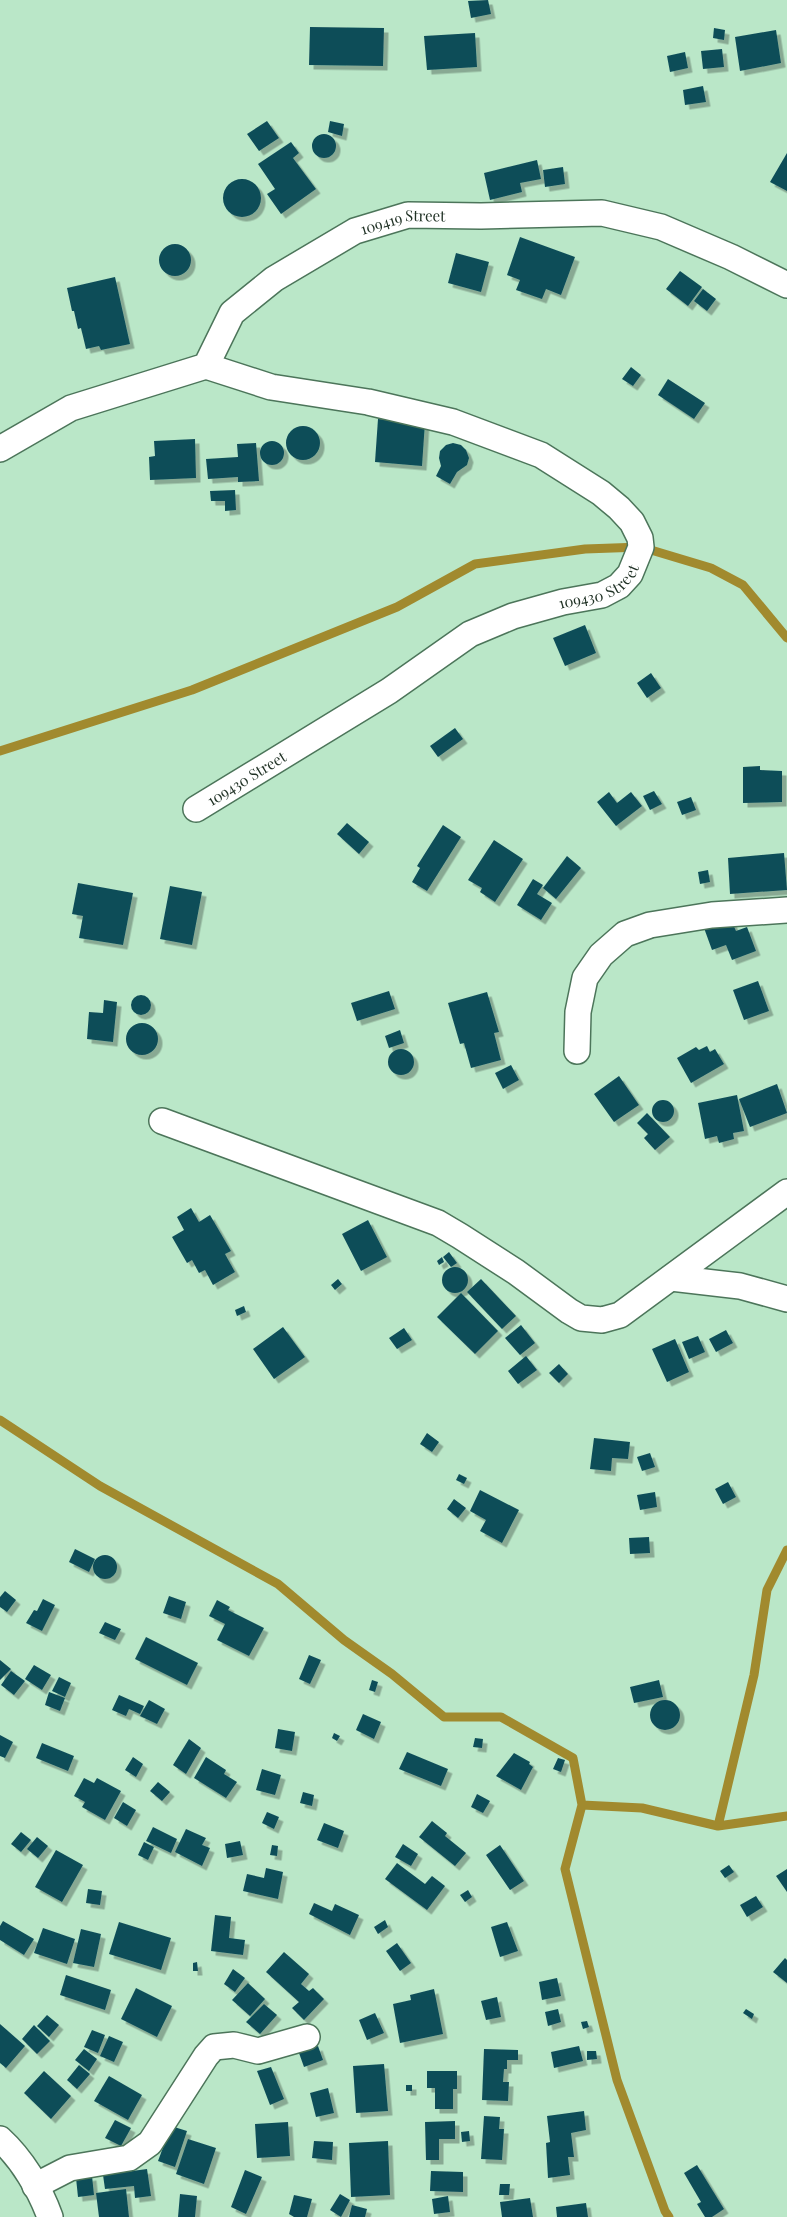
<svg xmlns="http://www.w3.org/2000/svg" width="787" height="2217" font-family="'Playfair Display',serif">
<defs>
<filter id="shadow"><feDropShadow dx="4.5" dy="4.5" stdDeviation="0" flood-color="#0004"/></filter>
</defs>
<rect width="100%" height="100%" fill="#bae7c8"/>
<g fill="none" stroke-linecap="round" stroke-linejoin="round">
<path stroke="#a18a2e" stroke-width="9" d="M0,751L192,690L397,607L475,564L585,549L641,547L711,568L743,585L787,638
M0,1420L100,1486L278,1584L344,1640L392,1674L444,1717H501L573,1758L582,1805L565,1869L617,2080L665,2211L669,2217
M582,1805L642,1808L718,1826L787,1816
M718,1826L754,1675L767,1590L787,1550"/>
</g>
<path fill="#0e4d59" filter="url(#shadow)" d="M488,0L491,14L471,18L468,1Z
M310,27L384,28L383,66L309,65Z
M714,28L725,30L724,40L713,38Z
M776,30L781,63L740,71L735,37Z
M475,33L477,67L427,70L424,36Z
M722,49L724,67L703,69L701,51Z
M685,52L688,68L670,72L667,56Z
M703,86L706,102L685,105L683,90Z
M267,121L279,138L259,151L247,134Z
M330,121L344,124L342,136L328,132Z
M312 146a12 12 0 1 1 24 0a12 12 0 1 1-24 0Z
M291,142L299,153L293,158L316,189L281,214L267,194L275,189L258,164Z
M787,153V191L770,182Z
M537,160L541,179L520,183L522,192L490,200L484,173Z
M563,167L565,184L545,187L543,170Z
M223 198a19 19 0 1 1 38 0a19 19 0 1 1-38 0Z
M520,237L575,257L561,295L546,289L542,299L516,290L520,280L507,275Z
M159 260a16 16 0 1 1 32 0a16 16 0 1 1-32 0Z
M456,253L489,262L481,292L448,283Z
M680,271L702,287L688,306L666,289Z
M115,277L130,344L101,350L99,346L86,349L81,328L78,329L74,311H72L67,288Z
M703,289L716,299L707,311L694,301Z
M631,367L641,375L633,386L622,379Z
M668,379L705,403L694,419L658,395Z
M378,419L425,422L422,466L375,462Z
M286 443a17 17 0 1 1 34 0a17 17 0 1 1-34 0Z
M195,439L196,478L150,480L149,457L155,456L154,441Z
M260 453a12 12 0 1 1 24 0a12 12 0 1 1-24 0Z
M256,443L259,481L238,482V477L208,479L206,459L238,457L237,444Z
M453,443L461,445L466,450L469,458L467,465L457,472L450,484L436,476L441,466L439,458L440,451L446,445Z
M235,490L236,510L225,511V501H211L210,491Z
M585,625L596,653L565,666L553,638Z
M651,673L661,688L647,698L637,683Z
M455,728L463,739L438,757L430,746Z
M760,766V770L782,771V802L743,803V767Z
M654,791L662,804L650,810L643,796Z
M609,792L617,803L631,792L642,806L616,826L597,802Z
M691,797L696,810L682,815L677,802Z
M347,823L369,842L359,854L337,834Z
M443,825L461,837L427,891L412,882L420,868L417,866Z
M494,840L523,859L495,902L480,892L482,888L468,880Z
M784,853L787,890L730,894L728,858Z
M567,856L581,868L556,899L543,888Z
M708,870L710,882L700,884L698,872Z
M533,879L543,885L537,894L552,903L541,920L517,905Z
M78,883L133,893L123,945L79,938L83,916L72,914Z
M170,886L202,892L192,945L160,939Z
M732,922L736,931L747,927L756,951L732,960L726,945L712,950L704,928Z
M758,981L769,1011L744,1020L733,990Z
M389,991L395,1009L357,1021L351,1003Z
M487,992L499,1032L494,1033L501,1060L471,1068L464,1043L460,1044L448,1003Z
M131 1005a10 10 0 1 1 20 0a10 10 0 1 1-20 0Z
M104,1000L117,1002L113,1042L87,1039L89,1012L103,1013Z
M126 1039a16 16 0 1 1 32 0a16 16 0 1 1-32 0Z
M400,1030L404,1043L389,1048L385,1036Z
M707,1046L710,1052L715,1049L724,1064L691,1083L677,1058L696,1047L699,1050Z
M388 1062a13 13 0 1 1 26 0a13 13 0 1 1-26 0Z
M511,1065L519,1080L503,1089L495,1073Z
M619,1076L639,1105L614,1122L594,1094Z
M777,1084L787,1113L750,1127L739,1099Z
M737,1095L744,1131L733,1133L734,1139L719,1143L717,1136L705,1139L698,1103Z
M652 1111a11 11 0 1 1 22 0a11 11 0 1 1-22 0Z
M647,1113L670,1137L655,1150L644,1138L648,1134L637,1123Z
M191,1208L199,1222L210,1215L231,1251L225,1254L235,1272L213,1285L205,1270L199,1273L192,1260L187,1263L172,1237L184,1230L177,1217Z
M368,1220L387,1257L361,1271L342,1234Z
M449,1252L457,1263L451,1267L443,1257Z
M442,1257L444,1262L439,1265L437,1261Z
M442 1280a13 13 0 1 1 26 0a13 13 0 1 1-26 0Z
M338,1279L342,1284L335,1290L331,1285Z
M481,1279L516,1316L502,1329L467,1292Z
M461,1293L498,1331L475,1354L437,1317Z
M244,1306L246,1312L237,1316L235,1310Z
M521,1325L535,1343L520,1355L505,1338Z
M283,1327L305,1357L274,1379L253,1349Z
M404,1328L412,1340L397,1349L389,1338Z
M726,1330L733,1343L716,1352L709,1339Z
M698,1336L705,1352L689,1359L682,1342Z
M675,1339L689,1372L667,1382L652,1349Z
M526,1356L537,1370L518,1384L508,1371Z
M559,1364L568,1374L559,1383L549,1373Z
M427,1433L439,1442L432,1452L420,1444Z
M594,1438L630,1442L628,1459L612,1458L611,1471L590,1469Z
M650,1453L655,1467L642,1471L637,1457Z
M459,1474L467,1478L464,1484L456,1480Z
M728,1482L736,1497L723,1504L715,1489Z
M480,1490L519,1510L502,1543L480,1531L486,1520L470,1511Z
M655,1492L657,1507L640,1510L637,1495Z
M454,1499L466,1508L458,1518L447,1509Z
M649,1537L650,1553L630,1554L629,1538Z
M75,1549L95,1559L89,1572L69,1562Z
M93 1567a12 12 0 1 1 24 0a12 12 0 1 1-24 0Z
M5,1591L16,1600L7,1612L0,1607V1597Z
M169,1596L186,1602L181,1619L163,1613Z
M43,1599L55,1605L42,1631L26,1623L34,1610L37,1611Z
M217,1600L230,1607L228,1610L264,1628L249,1656L217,1640L225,1624L209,1616Z
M105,1622L121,1629L115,1640L99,1633Z
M146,1637L198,1663L187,1685L135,1659Z
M309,1655L321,1660L310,1684L299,1679Z
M0,1660L11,1669L0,1680Z
M34,1665L51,1675L42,1690L25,1679Z
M11,1671L25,1681L14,1695L1,1685Z
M59,1677L71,1683L65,1697L52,1691Z
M372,1680L378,1682L375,1692L369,1690Z
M659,1680L663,1697L634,1703L630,1687Z
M49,1692L65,1698L60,1711L45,1705Z
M119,1695L144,1706L140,1714L129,1709L126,1716L112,1710Z
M149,1700L165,1709L157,1724L140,1716Z
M650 1715a15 15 0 1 1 30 0a15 15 0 1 1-30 0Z
M363,1714L381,1722L374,1739L356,1730Z
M278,1729L295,1732L292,1751L275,1748Z
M334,1733L340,1736L337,1741L332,1738Z
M0,1735L13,1742L5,1758L0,1756Z
M475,1738L483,1739L482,1748L473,1747Z
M189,1739L201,1748L186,1774L173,1765Z
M42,1743L74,1756L68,1771L36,1758Z
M407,1752L448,1769L441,1786L399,1769Z
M514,1753L530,1762L529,1764L533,1767L521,1790L496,1776Z
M133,1757L143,1764L136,1777L125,1770Z
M206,1757L226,1770L224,1774L237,1782L226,1798L194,1778Z
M558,1758L565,1760L561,1772L553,1769Z
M262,1769L281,1775L275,1795L256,1790Z
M84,1778L94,1783L97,1778L121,1791L105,1820L82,1807L85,1802L74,1796Z
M158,1782L170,1792L162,1801L150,1791Z
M303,1792L314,1795L312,1806L300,1803Z
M477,1794L490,1801L483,1813L471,1807Z
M123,1802L136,1810L127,1826L114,1818Z
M267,1812L279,1817L274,1829L262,1823Z
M432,1821L447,1833L445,1836L466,1853L455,1866L419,1837Z
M324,1823L344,1831L338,1848L317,1840Z
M153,1827L177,1839L171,1853L146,1841Z
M186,1829L206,1838L202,1845L210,1848L202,1866L175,1852Z
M21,1832L31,1840L21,1852L11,1844Z
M37,1837L48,1846L38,1858L27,1849Z
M240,1841L243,1855L227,1858L225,1844Z
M144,1842L154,1847L148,1860L138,1855Z
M403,1844L418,1854L411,1866L395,1857Z
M272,1845L278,1846L277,1856L270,1855Z
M500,1845L524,1881L510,1890L486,1855Z
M56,1850L83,1865L62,1902L35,1887Z
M397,1863L425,1884L432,1876L445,1886L427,1910L385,1879Z
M729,1865L734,1872L725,1878L720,1871Z
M266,1868L283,1872L278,1899L243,1891L247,1874L264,1878Z
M787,1869V1892L776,1876Z
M88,1889L102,1891L100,1905L86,1903Z
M468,1890L472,1897L465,1902L460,1895Z
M756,1896L763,1907L747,1917L740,1905Z
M314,1903L332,1911L335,1904L359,1915L350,1935L309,1914Z
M215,1915L231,1917L229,1938L245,1940L243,1955L211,1951Z
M385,1920L388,1927L378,1934L374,1927Z
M3,1921L34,1939L24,1955L0,1940V1926Z
M119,1922L171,1938L161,1970L109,1954Z
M507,1922L518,1951L500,1957L491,1927Z
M43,1928L75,1939L67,1964L34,1953Z
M81,1929L101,1934L94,1967L73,1963Z
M397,1943L411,1963L400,1971L386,1951Z
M284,1952L309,1974L301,1984L309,1991L313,1988L324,1999L304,2020L292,2008L299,2002L266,1972Z
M785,1958L787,1960V1983L773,1972Z
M197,1962L198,1971H193V1963Z
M233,1969L245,1978L235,1992L224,1984Z
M66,1975L111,1990L105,2010L60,1995Z
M557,1978L561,1996L542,2000L539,1982Z
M248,1983L265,1999L250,2016L232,2000Z
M136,1988L172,2006L157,2037L121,2019Z
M434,1989L443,2034L400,2043L393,2004L411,2000L410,1995Z
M497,1997L501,2017L486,2020L481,2001Z
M264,2004L277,2015L260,2034L246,2022Z
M558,2009L561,2022L548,2026L545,2012Z
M746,2009L754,2014L752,2019L743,2013Z
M375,2013L384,2033L367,2040L359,2020Z
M47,2015L59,2025L49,2037L37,2026Z
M587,2021L589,2027L583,2029L581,2022Z
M0,2024L25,2046L6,2068L0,2063Z
M34,2025L50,2041L37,2054L22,2039Z
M92,2030L105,2035L98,2053L84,2047Z
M109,2036L123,2042L114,2062L100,2056Z
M318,2046L323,2060L304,2067L299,2053Z
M579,2046L583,2061L554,2068L551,2052Z
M84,2049L97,2059L89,2071L75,2060Z
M484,2049L518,2050V2060H507V2069H504L503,2082H509L508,2101L482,2100Z
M587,2051H596L597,2059L587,2060Z
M384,2064L388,2111L356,2113L353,2066Z
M79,2065L90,2074L77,2089L67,2080Z
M271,2067L284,2099L270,2105L257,2071Z
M44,2071L71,2096L51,2119L24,2093Z
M427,2071H457V2089H453V2109H435V2088H427Z
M109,2076L142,2095L128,2120L94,2101Z
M406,2085H412V2091H406Z
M328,2088L334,2113L316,2117L310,2093Z
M584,2111L586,2130L571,2133L574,2157H568L570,2175L548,2178L546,2143L550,2142L547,2116Z
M484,2116L500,2117L499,2129H504L502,2160L481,2159Z
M115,2120L131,2128L121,2146L105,2138Z
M455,2121V2139H439V2160H426L425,2122Z
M288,2122L290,2156L257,2158L255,2124Z
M171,2126L187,2131L175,2167L158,2161Z
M469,2131L470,2141L462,2142L461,2132Z
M188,2139L216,2148L204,2184L176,2174Z
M314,2141L333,2142L332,2160L312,2158Z
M388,2141L390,2195L351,2197L349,2143Z
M697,2165L724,2209L712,2217H705L697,2204L701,2202L684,2173Z
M147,2169L151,2196L135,2198L134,2186L105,2189L103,2175Z
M245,2170L262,2177L246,2214L231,2207Z
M431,2171L463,2172V2192L430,2191Z
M92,2176L94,2195L78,2197L76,2178Z
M500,2184H510L509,2195H499Z
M126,2189L129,2217H99L96,2193Z
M180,2194L197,2196L195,2217H178Z
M340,2194L350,2200L341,2217L330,2210Z
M294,2195L312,2199L307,2217H294L289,2214Z
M448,2196L450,2212L434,2214L432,2199Z
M530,2198L533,2217H502L500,2202Z
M586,2203L588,2217H557L556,2207Z
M352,2205L367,2209L365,2217H349Z"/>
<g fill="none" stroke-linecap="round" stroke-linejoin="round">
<defs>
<g id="minor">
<path id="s1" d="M0,449L71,408L206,366L232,313L274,279L355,231L408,215L481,216L602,213L661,227L731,257L787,285"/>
<path id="s2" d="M196,809L389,691L470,634L513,616L563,602L602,595L619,586L630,574L641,547L640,538L632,522L619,508L601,493L541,455L453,422L368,402L271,387L206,366"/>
<path d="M577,1051L578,1012L585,978L601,955L625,934L650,925L712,915L787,910"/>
<path d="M162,1121L438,1223L460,1236L516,1272L569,1311L581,1318L602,1320L620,1315L787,1192"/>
<path d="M671,1278L740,1286L787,1299"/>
<path d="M0,2139C22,2159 40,2189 50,2217"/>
<path d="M35,2186L70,2168L129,2158L150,2143L206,2056L214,2047L234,2045L258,2051L307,2037"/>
</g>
</defs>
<use href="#minor" stroke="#4c755a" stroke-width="28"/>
<use href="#minor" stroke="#fff" stroke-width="25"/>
</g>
<g text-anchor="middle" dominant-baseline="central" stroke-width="5" stroke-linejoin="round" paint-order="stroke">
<g font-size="15" fill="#213226" stroke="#f1fff5">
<text stroke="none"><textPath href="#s1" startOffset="480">109419 Street</textPath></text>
<text stroke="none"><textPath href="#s2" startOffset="464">109430 Street</textPath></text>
<text stroke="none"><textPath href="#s2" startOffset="59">109430 Street</textPath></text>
</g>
</g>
</svg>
